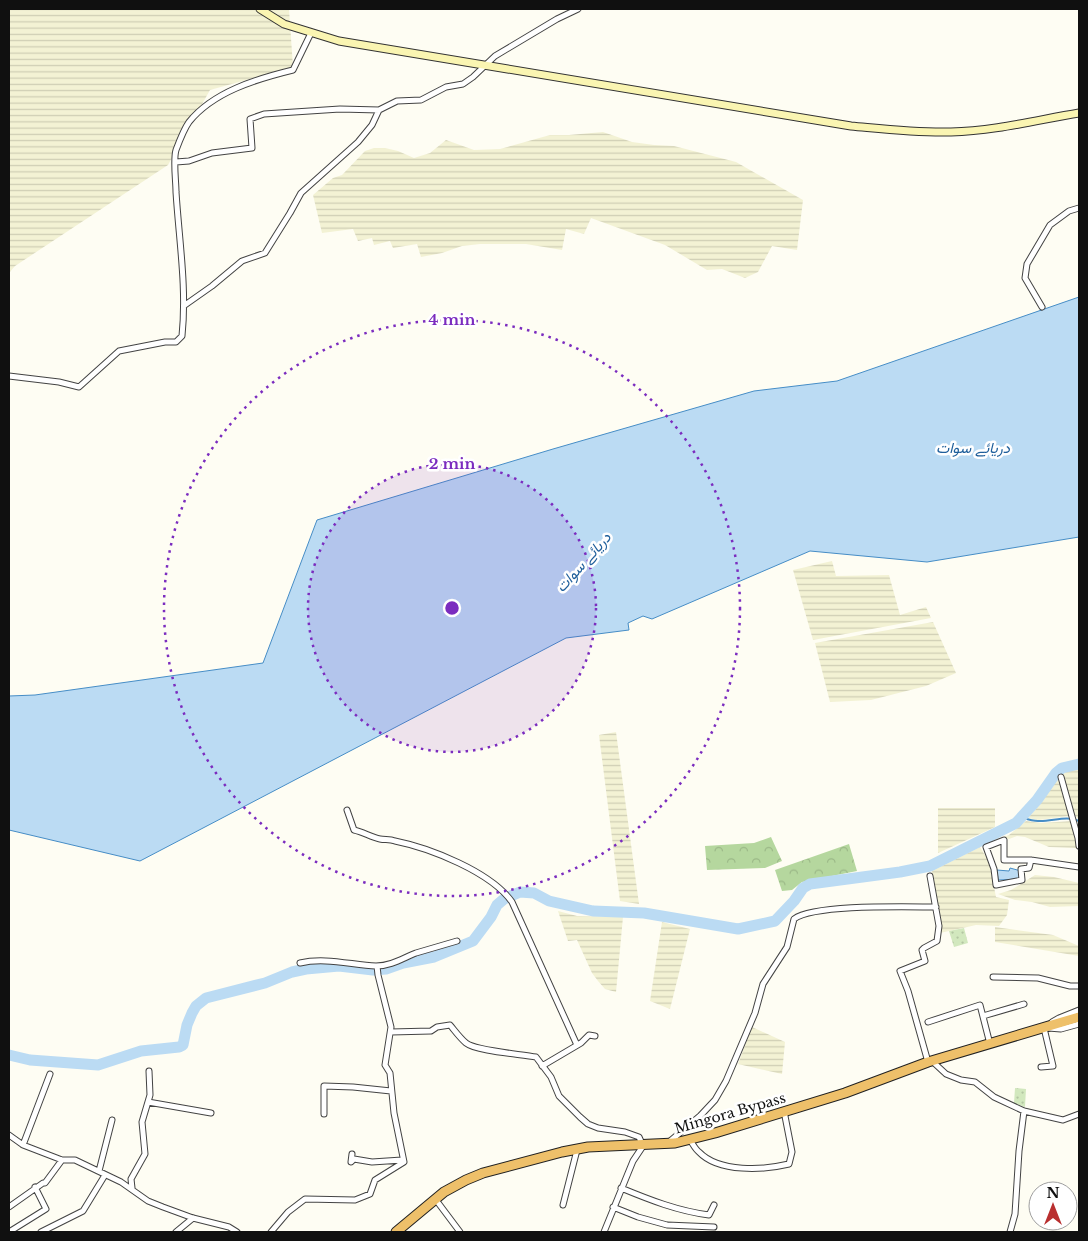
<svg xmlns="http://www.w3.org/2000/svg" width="1088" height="1241" font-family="'Libre Baskerville',Vazirmatn,serif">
<defs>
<pattern id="farmland-rules" width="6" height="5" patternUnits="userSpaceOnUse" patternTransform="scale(1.25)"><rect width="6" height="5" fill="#f3f2d4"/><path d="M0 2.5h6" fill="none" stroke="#cfceb5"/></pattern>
<pattern id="grass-dots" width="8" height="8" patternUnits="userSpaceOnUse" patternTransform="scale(1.25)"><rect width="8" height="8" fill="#d2e8be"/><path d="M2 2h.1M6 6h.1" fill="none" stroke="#b3c6a2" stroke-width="1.8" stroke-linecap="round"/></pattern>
<pattern id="forest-crowns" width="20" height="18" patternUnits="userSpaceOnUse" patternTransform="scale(1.25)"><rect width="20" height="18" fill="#b5d79e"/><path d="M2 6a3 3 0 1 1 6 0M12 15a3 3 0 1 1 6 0" fill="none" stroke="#9bb887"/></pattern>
</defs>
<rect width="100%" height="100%" fill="#fefdf3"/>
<path fill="url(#farmland-rules)" d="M9,9H289L293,67L210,90L168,165L15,266L9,273Z
M603,132L632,142L654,145L674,146L736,162L803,200L797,250L772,246L758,272L745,278L722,269L707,270L665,245L591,218L584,234L566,229L562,250L526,244H480L462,246L442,253L421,257L417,244L393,248L390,241L374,245L372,238L358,241L353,229L322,233L313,195L333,178L342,175L365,151L374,148H385L398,151L414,158L430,153L446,140L474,150L500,149L550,135H569Z
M832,561L836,576L889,575L900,615L926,607L931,618L813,640L793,570Z
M933,622L956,673L926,686L871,700L830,702L815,643Z
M616,732L639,904L620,901L599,735Z
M1079,768V819L1073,814L1062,775L1066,772Z
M1059,776L1070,816L1038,820L1028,818L1042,802Z
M938,808H995V827L938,853Z
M1026,821L1041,823L1072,821L1077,838L1076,848L1049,847L1025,837L1017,836L1009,839L1004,837L1009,835Z
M980,847L989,862L996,897L1009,900L1007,915L999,926L976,925L940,933L932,871Z
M1035,875L1054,877L1079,883V906L1050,907L1032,902L1015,900L998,894L1011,890Z
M558,911L577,916L623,917L616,992L605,989L598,981L592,973L577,940L568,941Z
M662,922L690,929L670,1009L650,1001Z
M995,927L1053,935L1079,946V956L995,942Z
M752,1027L785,1042L782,1074L738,1064Z"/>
<path fill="url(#grass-dots)" d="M964,928L968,943L954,947L949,931Z
M1015,1088L1026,1089L1025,1107L1014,1103Z"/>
<path fill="url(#forest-crowns)" d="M771,837L782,861L765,868L707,870L705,846L754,843Z
M849,844L857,871L802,882L792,890L782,891L775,870Z"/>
<path fill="#bbdbf3" stroke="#468dc6" d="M1079,297V537L927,562L810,551L652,619L643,616L628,623L629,630L566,638L140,861L9,830V696L35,695L263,663L317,520L553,449L754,391L837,381Z
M1010,868L1021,871L1020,879L998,880L997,870L1009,871Z"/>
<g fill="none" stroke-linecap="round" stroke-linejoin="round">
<path stroke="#468dc6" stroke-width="2" d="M1021,817C1027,819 1032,821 1038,821C1051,822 1067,815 1079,821"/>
<path stroke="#bbdbf3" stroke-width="11" d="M9,1055L30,1060L98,1065L141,1051L179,1047L183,1045L187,1025L192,1013L196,1006L206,998L265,983L292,972L306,969L339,966L373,970L386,969L403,963L434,957L473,941L491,917L497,905L504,899L520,892L534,893L549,901L593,911L644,913L738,929L775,921L794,901L803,888L810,884L900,872L930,866L1016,823L1037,800L1056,773L1062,768L1079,764"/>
<defs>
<path id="minor" d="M176,162L189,161L212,153L252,148L250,119L264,114L340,109L379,110L397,101L421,100L446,87L463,84L473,77L495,56L557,19L578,9
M185,305L212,286L242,261L265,253L290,213L301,193L358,142L372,125L379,110
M1042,307L1025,278L1027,264L1050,225L1069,211L1079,208
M9,376L59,382L79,387L119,351L165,342H176L182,336C187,288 179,240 176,192C176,181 173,160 176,150C179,142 184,129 189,122C213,92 256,79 293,70L311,33
M1061,777L1078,838L1079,846
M347,810L354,830C363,832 371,837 380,839C385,840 390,839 395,841C430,848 491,872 512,902L577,1045
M1031,860L1029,868L1021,869L1022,880L996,885L994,869L986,847L1004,840V860H1031L1079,867
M300,963C325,957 352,965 376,966C391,966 403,958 416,953C430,949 443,945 457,941
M993,977L1038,978L1070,986H1079
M983,1016L1024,1004
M928,1022L980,1005L990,1044
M1052,1022L1059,1018L1079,1010
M1048,1028L1061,1029L1079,1024
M391,1032L431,1031L437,1027L450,1025C455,1031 460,1038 466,1043C476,1051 520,1054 536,1057L551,1077L559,1096L580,1117L588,1124L598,1128L625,1132L639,1137L643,1146L633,1161L604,1232
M932,1061L946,1074L961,1080L975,1082L994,1097L1024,1111L1063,1120L1079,1114
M928,1062L908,991L900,971L925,961L922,950L924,948L937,941L939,926L930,876
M542,1066L581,1043L589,1035L595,1036
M1041,1067L1053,1066L1044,1028
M148,1102L211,1113
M324,1114V1086L353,1087L391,1091
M9,1135L23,1145L62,1160H75L121,1182L148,1201L163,1207L193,1218L229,1227L237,1232
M690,1140C693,1144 695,1149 699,1152C719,1173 764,1170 789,1164L792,1152L784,1111
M669,1142L700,1116L715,1100L726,1081L755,1013L763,984L787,947L794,919C815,904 907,907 936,907
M23,1145L50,1074
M352,1154L351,1162L354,1159L372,1162L402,1160
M99,1171L112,1120
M132,1188L131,1179L145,1154L142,1122L150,1095L149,1071
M621,1188C650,1200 678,1211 709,1215L714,1205
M436,1200L460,1232
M563,1205L577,1150
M9,1207L43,1183H45L62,1160
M613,1207L638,1217L667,1225L714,1227
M9,1232L46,1209L35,1187
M41,1232L83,1211L105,1175
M176,1232L193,1218
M271,1232L288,1212L305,1199L355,1200L370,1194L375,1180L404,1162L394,1113L390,1073L385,1065L391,1027L378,975L377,966
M1010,1232L1015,1214L1019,1151L1024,1111"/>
<path id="secondary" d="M260,9L284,24L339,41L851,126C884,129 917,133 951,132C994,131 1037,120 1079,113"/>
<path id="trunk" d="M396,1232L444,1192L466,1180L483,1173L562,1152L588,1147L675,1143L715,1133L845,1093L928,1062L1079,1017"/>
</defs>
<use href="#minor" stroke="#434343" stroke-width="7"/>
<use href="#secondary" stroke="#323232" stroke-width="9"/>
<use href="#trunk" stroke="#212121" stroke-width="11"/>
<use href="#minor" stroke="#fff" stroke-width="5"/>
<use href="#secondary" stroke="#faf5b2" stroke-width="7"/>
<use href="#trunk" stroke="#eec06a" stroke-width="9"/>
</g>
<circle cx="452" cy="608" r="144" fill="#7b2cbf" fill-opacity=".12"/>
<g fill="none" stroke="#7b2cbf" stroke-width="2.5" stroke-dasharray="2.5 5">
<circle cx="452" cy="608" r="144"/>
<circle cx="452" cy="608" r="288"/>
</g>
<g text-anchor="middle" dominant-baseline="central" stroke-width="5" stroke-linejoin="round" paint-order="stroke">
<g font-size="14" fill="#101010" stroke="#fff">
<text transform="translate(730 1113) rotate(-16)">Mingora Bypass</text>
</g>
<g font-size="15" font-style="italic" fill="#1f5f9b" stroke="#fff">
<text x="973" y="447">دریائے سوات</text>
<text transform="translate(583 562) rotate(-48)">دریائے سوات</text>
</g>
</g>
<circle cx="452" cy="608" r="8" fill="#7b2cbf" stroke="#fff" stroke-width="2.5"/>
<g font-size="15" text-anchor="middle" font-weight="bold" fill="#7b2cbf" stroke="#fff" stroke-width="5" stroke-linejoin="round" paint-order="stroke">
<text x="452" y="325">4 min</text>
<text x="452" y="469">2 min</text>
</g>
<rect width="1088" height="1241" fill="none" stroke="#101010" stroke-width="20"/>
<g transform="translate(1053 1206)"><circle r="24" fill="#ffffff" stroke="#9f9f9f"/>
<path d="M0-4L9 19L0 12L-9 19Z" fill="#b92f2f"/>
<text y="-8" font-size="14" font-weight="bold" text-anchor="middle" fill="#101010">N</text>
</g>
</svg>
